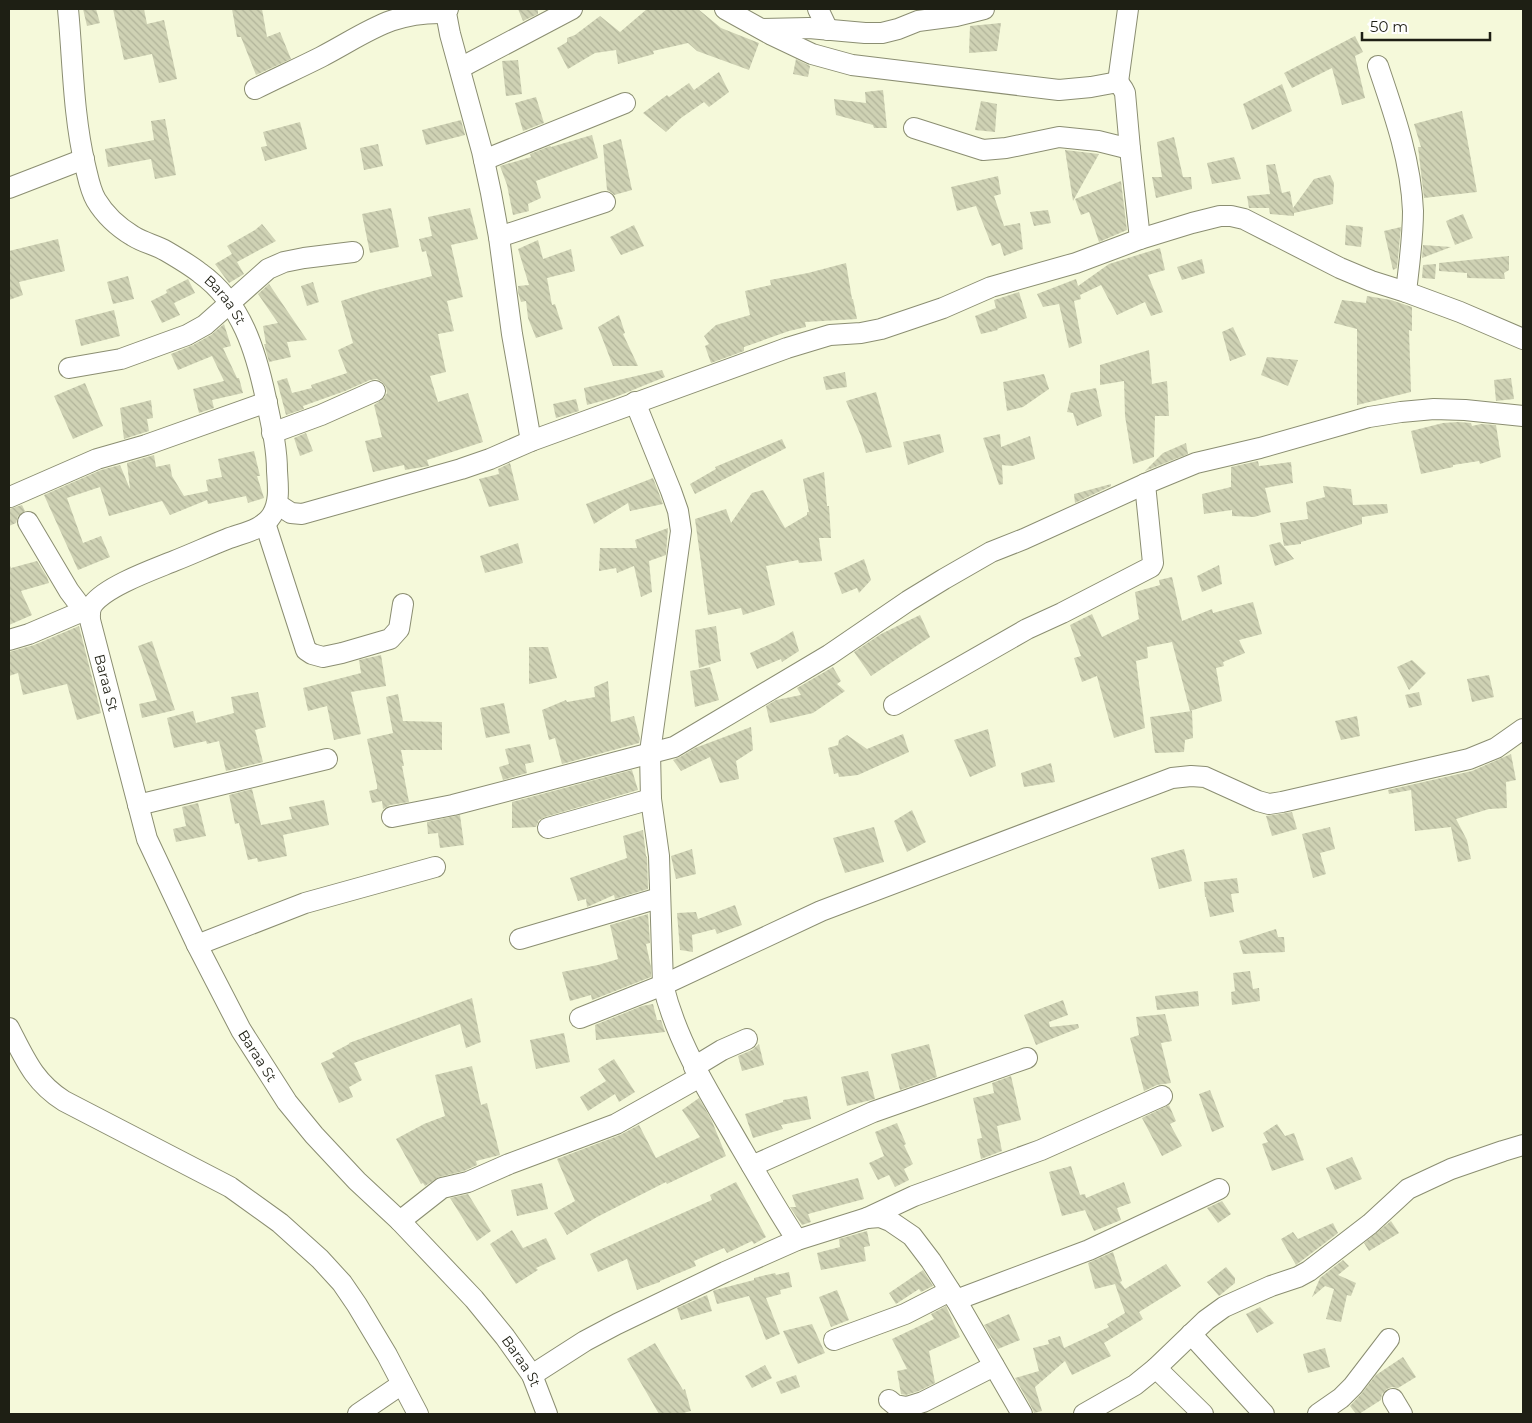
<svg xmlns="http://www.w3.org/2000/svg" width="1532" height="1423" font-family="Montserrat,sans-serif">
<defs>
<pattern id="building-back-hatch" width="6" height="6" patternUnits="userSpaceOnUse" patternTransform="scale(1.25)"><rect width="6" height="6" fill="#cfd2b4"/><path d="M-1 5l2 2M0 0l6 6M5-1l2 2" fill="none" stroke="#b1b49a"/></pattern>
</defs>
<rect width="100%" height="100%" fill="#f5f9da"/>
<path fill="url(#building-back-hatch)" d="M83,9H96L100,23L87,26Z
M113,9H144L147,24L164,20L177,79L159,83L152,54L124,60Z
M232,9H262L267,37L280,32L291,59L256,75L241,37H237Z
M518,9H538V14L523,21Z
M647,9H698L721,28L759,43L749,70L697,51L688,43L653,51L654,54L618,64L616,50L595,53L568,69L557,48L567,42V38L575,35L600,16L620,32Z
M1001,23L997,51L969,53L970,26Z
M1355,36L1363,52L1355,56L1365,98L1342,105L1332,68L1292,88L1284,73Z
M796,59L810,66L808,77L793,74Z
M518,60L522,94L506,96L502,61Z
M719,72L729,92L709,107L704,102L681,118L666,132L643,113L667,95L669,97L689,83L694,90Z
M1282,84L1292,111L1252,130L1243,104Z
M883,90L887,128H874L873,125L836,115L834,99L866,103L865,92Z
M536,97L544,123L523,131L515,103Z
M981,101L997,104L995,132L975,130Z
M1462,111L1477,192L1424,198L1418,147H1421L1414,124Z
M165,119L176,175L155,179L151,159L108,167L105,149L154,140L151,121Z
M461,120L465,135L426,145L422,130Z
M300,122L307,149L265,161L261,147L267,146L263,132Z
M592,135L598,158L536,181L541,198L528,204L529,211L513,215L507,185L500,166L531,157L530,154L550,146L551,147Z
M1174,137L1183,177H1191L1192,189L1156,198L1152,177H1162L1157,142Z
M621,139L632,190L614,195L612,193L607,190L603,145Z
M378,144L383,166L364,170L360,148Z
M1065,150L1099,154L1073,201Z
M1234,157L1241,179L1212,184L1207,163Z
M1275,164L1282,193L1290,191L1293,208L1314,179L1330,175L1334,183L1333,204L1294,213V216L1270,214L1269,208H1249L1247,196L1270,194L1266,165Z
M998,176L1001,194L994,196L1004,226L1020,223L1023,249L1004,256L1000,243L992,246L976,206L957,211L951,187Z
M1121,181L1127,230L1099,242L1089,212L1081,215L1075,199Z
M391,208L399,247L370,253L362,214Z
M470,208L478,239L451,245L463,297L447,301L454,331L438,334L446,372L430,376L438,402L468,393L483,442L427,460L429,466L405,470L404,465L373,472L365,441L382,437L374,405L384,398L387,393L386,387L382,382L377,379L370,380L345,391L303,406L304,409L286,415L277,381L287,378L292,393L312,388L311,385L347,373L338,350L353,343L341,301L373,291L432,276L426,251L422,252L419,239L432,236L428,217Z
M1048,210L1051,223L1034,226L1030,212Z
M1463,214L1473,238L1455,245L1446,221Z
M262,224L276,241L237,262L244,274L229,283L215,264L232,254L227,246L255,230Z
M634,225L644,246L621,255L610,237Z
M1346,225L1363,227L1361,247L1345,245Z
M1401,227L1397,268L1393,270L1384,231Z
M58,239L65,271L19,282L23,295L9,300V251Z
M538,240L543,259L571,249L575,271L547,278L552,305L555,304L563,329L536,338L528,318L526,301L521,302L518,292V286L529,285L518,249Z
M1423,245L1451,247L1422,258Z
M1160,248L1165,270L1148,275L1163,312L1151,316L1145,302L1117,315L1101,285L1080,295L1081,299L1074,301L1082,343L1069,348L1059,304L1043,307L1037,294L1076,279L1078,286L1109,264Z
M1509,256V270L1504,273L1505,279L1467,278V273L1439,271V263Z
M1202,259L1205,273L1182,280L1177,267Z
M846,263L852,299H853L857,319L805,322L806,327L789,331L744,347V351L711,363L705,346L709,344L704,336L716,325L750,315L745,291L771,285L770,280L808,273Z
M1436,264L1435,279L1422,278L1423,265Z
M128,276L134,299L113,304L107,282Z
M188,279L195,293L174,303L180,315L162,323L151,301L167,293L166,290Z
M313,282L319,302L307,306L301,286Z
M269,284L307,340L287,342L291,357L269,362L264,344H266L263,326L278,323L258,294Z
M1019,292L1027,318L997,329L998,330L981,334L975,316L996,308L994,300Z
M1367,296L1391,300L1412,307V331L1409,330L1411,392L1357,405V329L1334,323L1342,300L1366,303Z
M114,310L120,336L81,346L75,320Z
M619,315L625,333L623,334L638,366H613L598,327Z
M224,324L231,346L223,348L237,378H239L243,393L212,400L214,408L199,413L193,389L224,381L212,356L178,370L171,354L193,345L211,335Z
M1233,327L1246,355L1230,361L1222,332Z
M1149,350L1152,384L1167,381L1169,416H1155L1154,457L1133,464L1125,416L1124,381L1100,385V365Z
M1267,357L1298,360L1288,386L1261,375Z
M662,370L665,377L613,398L587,405L584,388Z
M845,372L847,387L826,390L823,377Z
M1044,374L1049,389L1023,407L1007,411L1003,382Z
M1511,378L1514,399L1496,401L1494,380Z
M85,383L103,426L73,439L54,396Z
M1096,388L1102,416L1077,426L1073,413L1067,412L1071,393Z
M876,392L892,447L866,453L861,436L846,401Z
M576,399L579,411L556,418L553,404Z
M151,400L153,418L147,419L149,431L124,439L120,408Z
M1458,422L1471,423L1472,426L1481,424L1496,425L1501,457L1480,464L1479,461L1453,465V467L1421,474L1411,431L1443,423Z
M306,433L313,451L300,456L294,438Z
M940,434L944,452L908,465L903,442Z
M1000,434L1001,447L1030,436L1035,459L1012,466L1002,465L1003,484L999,485L983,438Z
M782,439L786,448L695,494L690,484L716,469L715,467Z
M1186,443L1188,454L1145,471L1163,453Z
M254,451L260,476H257L264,498L248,503L246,496L208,504L207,500L170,515L162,501L109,516L100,487L67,498L83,543L101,536L110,557L78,570L44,495L101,470L120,465L130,489L127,463L154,455L156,467L170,464L172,476L184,496L208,491L206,480L222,477L218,459Z
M1258,461L1259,466L1291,462L1293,483L1265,488L1271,512L1254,517L1232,516V510L1204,514L1202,494L1231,487V467Z
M510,463L519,500L489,507L479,479L499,474L498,469Z
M824,472L827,506H829L831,538H819L822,561L799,563L798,560L766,566L775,605L743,615L741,608L708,615L695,519L726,509L731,523L752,493L763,490L785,528L807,515V512H809L803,479Z
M653,478L663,504L630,511L628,503L594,524L586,504Z
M1111,484V486L1075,503L1074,494Z
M1323,486L1351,489L1353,505L1387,504L1388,513L1362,517V524L1301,542V544L1284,546L1280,523L1308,519L1306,502L1325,497Z
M22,505L25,511L18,516L16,523L9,526V509Z
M668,528L666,555L649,561L652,592L641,597L634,566L617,573L616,568L599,571L600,548H637L635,540Z
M1280,542L1294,559L1275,566L1269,545Z
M518,543L523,563L485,573L480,556Z
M864,559L871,580L859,593L857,588L842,594L834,573Z
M37,561L47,577L49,583L21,591L32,615L9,625V564L11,568Z
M1219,565L1222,584L1202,592L1197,576Z
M1172,577L1182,621L1212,609L1213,613L1253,602L1262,634L1239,640L1245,653L1223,662L1224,666L1216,668L1222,701L1190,711L1172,642L1147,647L1148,658L1136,661L1145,728L1114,738L1097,676L1082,682L1074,658L1081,656L1070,625L1092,614L1102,637L1139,619L1135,592L1160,585L1159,580Z
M920,615L930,637L871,676L854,652L881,634Z
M79,626L101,713L77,720L67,684L23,695L18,673L9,676V652L34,645Z
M716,626L721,661L699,668L695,630Z
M793,631L799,651L782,662L781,659L757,669L750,653L777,641Z
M152,641L175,710L142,718L139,704L157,700L138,646Z
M529,647H548L557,678L529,684Z
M381,655L386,686L351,692L361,734L334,740L327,706L308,711L303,688L361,673L359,660Z
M1412,660L1426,673L1409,690L1397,667Z
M710,667L719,700L695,707L690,671Z
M833,667L841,681L837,684L845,691L813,713L770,723L766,706L776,700L801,695L797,688Z
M1489,675L1494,697L1472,702L1467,679Z
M608,681L611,722L634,716L640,739L639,743L562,764L555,738L549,740L542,710L566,700L567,702L595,697L594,687Z
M258,692L266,727L255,730L263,762L226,771L219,741L207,744L206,741L174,748L167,718L193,711L196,723L234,713L231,697Z
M1419,692L1422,705L1409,708L1405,695Z
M398,694L403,721L442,722V750H401L404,766H402L409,802L390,805L383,809L382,801L372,803L369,791L377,789V785L367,739L393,733L386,697Z
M504,703L510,733L486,738L480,708Z
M1192,711L1193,738L1185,740L1184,752L1155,753L1150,717Z
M1357,716L1360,736L1341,740L1335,721Z
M751,727L753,750L736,761L739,779L720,783L710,757L681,771L673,760L680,757L695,748Z
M988,729L996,766L970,777L954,740Z
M903,734L909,752L858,775L839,777L838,773L834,774L828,748L838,745L839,740L847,735L867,749Z
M530,744L534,762L525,764L527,773L503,780L499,767L509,764L505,749Z
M1511,754L1516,780L1506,782L1507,808L1489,809L1456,819L1467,840L1471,859L1458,862L1451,827L1415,831L1411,790L1389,794L1388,790L1472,771Z
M1051,763L1055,782L1024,787L1021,773Z
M632,770L638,790L545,817L539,820L536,827L512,828V802Z
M252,789L261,825L292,819L289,807L324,800L329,825L283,835L287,856L258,862L257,858L248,860L239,823L235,824L229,795Z
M198,803L206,836L176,842L173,829L186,826L182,807Z
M912,810L926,842L907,852L894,821Z
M1292,812L1297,829L1272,836L1266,816Z
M460,815L464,845L440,848L438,833L428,834L427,822Z
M874,827L884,862L845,873L833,838Z
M1330,827L1335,849L1320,853L1326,874L1313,878L1302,834Z
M643,830L646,856L647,857L648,889L615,899L614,895L587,907L586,899L578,901L570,878L627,858L623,836Z
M692,849L696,874L676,879L671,856Z
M1184,849L1192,881L1159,889L1151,858Z
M1237,878L1239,893L1231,894L1234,912L1210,917L1206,897H1205L1204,882Z
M735,905L742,925L717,934L715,929L692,935L693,952L680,950L677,913L696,912L698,919Z
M648,914L650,943L646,944L651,967V977L592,1000L591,995L570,1001L562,972L598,965L618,959L610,925Z
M1276,929L1278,937H1284L1285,952L1243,954L1239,941Z
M1250,971L1253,989L1259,988L1260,1001L1232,1005L1231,992L1235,991L1233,973Z
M1198,991L1199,1006L1157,1010L1155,996Z
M472,998L481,1042L466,1048L460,1024L354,1063L362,1080L349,1087L353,1097L339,1103L321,1063L335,1057L332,1053L349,1044V1043Z
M1063,1000L1068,1015L1049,1022L1050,1027L1078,1024L1079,1028L1036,1045L1024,1015Z
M653,1004L657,1020H661L665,1032L596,1040L595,1025L642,1006Z
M1165,1014L1172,1041L1161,1043L1171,1083L1157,1085L1144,1091L1130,1038L1139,1035L1136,1017Z
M564,1033L570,1062L536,1069L530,1040Z
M759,1044L764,1065L742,1071L738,1056L752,1050Z
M929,1044L937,1077L900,1090L891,1054Z
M614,1059L635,1092L619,1102L615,1094L588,1111L580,1097L606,1081L598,1069Z
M472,1066L481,1105L487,1103L500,1155L476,1161L477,1165L464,1171L439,1177L425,1186L423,1183L421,1184L396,1139L424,1124L445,1116L435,1075Z
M868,1071L875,1099L847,1106L841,1077Z
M1011,1076L1021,1120L997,1126L1002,1151L981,1159L977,1139L982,1138L973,1098L994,1093L992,1083Z
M1210,1090L1224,1127L1212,1132L1199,1094Z
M807,1096L811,1119L781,1125L783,1129L753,1138L745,1114L783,1102V1100Z
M699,1098L712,1121L726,1156L667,1184L666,1182L597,1217L567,1235L554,1213L575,1201L557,1159L620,1135L639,1125L656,1158L700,1137L682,1110Z
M1169,1105L1176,1121L1170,1124L1182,1146L1162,1156L1142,1118Z
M897,1123L906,1144L904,1145L913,1164L904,1169L909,1180L895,1187L889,1175L878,1180L869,1163L884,1156L875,1132Z
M1277,1124L1285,1136L1294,1133L1304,1160L1272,1171L1262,1144L1268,1142L1263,1133Z
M1352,1157L1362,1179L1335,1190L1326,1168Z
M1071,1166L1080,1195L1085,1194L1086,1198L1124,1182L1131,1203L1117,1208L1121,1220L1094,1231L1085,1210L1062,1216L1049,1172Z
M858,1178L864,1199L808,1214L811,1222L802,1225L790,1207H796L792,1195Z
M736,1182L766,1237L754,1244L752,1241L727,1253L724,1248L694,1261L696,1266L660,1281V1282L637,1290L627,1259L598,1272L590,1254L712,1200L710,1195Z
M542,1183L548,1209L517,1216L511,1190Z
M468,1194L491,1231L477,1241L450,1198Z
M1222,1201L1231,1214L1218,1223L1207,1208Z
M1391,1221L1399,1233L1369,1251L1364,1243Z
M1333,1223L1338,1233L1296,1265L1281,1239L1293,1232L1298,1239Z
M512,1230L523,1248L546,1238L556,1259L536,1268L538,1270L516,1284L490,1244Z
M867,1231L870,1246L864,1247L866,1261L821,1270L817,1253L840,1247L839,1239Z
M1113,1252L1122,1281L1120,1282L1125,1289L1166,1264L1181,1286L1139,1312L1143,1319L1104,1343L1111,1356L1072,1375L1065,1361L1035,1387L1042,1411L1034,1413L1032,1408L1015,1378L1039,1371L1033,1348L1049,1344L1048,1340L1060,1336L1064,1348L1109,1327L1107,1324L1125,1313L1115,1284L1095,1289L1088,1263Z
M1343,1260L1349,1266L1338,1275L1356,1283L1351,1296L1347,1295L1341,1322L1326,1319L1334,1289L1325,1286L1312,1297L1320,1278Z
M1226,1267L1235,1278V1283L1219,1296L1207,1282Z
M923,1270L933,1286L921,1292L919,1289L896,1304L889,1293Z
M789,1272L792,1287L780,1290L781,1294L766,1298L780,1334L766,1340L749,1296L717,1304L713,1291L715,1290L754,1280V1278L775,1273L776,1275Z
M837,1290L849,1320L831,1327L819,1297Z
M707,1295L712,1311L681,1320L677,1308Z
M946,1306L960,1337L929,1351L935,1383L919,1391L906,1395L901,1394L897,1371L907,1369L892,1339L934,1319L931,1314Z
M1260,1307L1274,1323L1257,1333L1246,1314Z
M1009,1314L1020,1340L998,1349L984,1325Z
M812,1324L825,1353L798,1364L783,1331Z
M655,1343L683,1390L685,1389L691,1411L679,1414H659L627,1359Z
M1325,1348L1330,1367L1308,1373L1303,1354Z
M1403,1357L1416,1377L1398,1388L1392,1387L1387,1389L1382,1394L1381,1400L1359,1414H1356L1350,1406L1362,1393L1376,1375Z
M765,1365L772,1378L752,1388L745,1376Z
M796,1375L800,1387L781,1394L776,1382Z"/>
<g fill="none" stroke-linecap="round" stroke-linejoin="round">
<defs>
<g id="minor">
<path id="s1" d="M68,9C73,61 73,114 85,165C88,177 90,190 96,200C105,215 118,227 133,236C144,243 156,245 166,251C178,258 190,265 200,273C242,303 256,352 266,399C271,423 277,447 277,471C278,486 280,502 272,515C263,530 242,533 227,539C209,546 192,554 174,561C152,570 107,586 93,604C89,609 90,614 90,620L147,839L197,945L241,1030L287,1102L314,1135L357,1181L400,1221L474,1299L505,1337L532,1375L547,1414"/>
<path d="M448,9L446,13L450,34L482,151L491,193L499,237L512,334L531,441"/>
<path d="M725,9L772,35L812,54L852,65L1059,90L1091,87L1118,82L1123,89L1125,93L1130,149L1140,239"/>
<path d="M818,9L828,30"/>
<path d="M762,29L809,28L865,33H882L898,29L918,21L956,16L984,9"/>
<path d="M1378,66C1394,113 1411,161 1413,211C1413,239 1409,265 1406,292L1460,312L1523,339"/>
<path d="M460,68L572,9"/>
<path d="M1118,82L1128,9"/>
<path d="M255,89C277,78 299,68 321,57C367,33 391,11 446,13"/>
<path d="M914,128L983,150L1006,148L1059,137L1098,141L1130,149"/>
<path d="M484,160L625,103"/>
<path d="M9,188L84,159"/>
<path d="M499,237L605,202"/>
<path d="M69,368L121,359L187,335L205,325L268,269L284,262L304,258L353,252"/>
<path d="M635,402L671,491L678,511L681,531L650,752L651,799L659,856L663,985C676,1038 704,1085 732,1132C753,1168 774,1205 797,1240"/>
<path d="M272,433L321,415L375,391"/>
<path d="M10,497L97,459L146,445L267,402"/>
<path d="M277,504L291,513L302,514L461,469L490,459L531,441L787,348L830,335L861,333L881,329L943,308L991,287L1076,263L1140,239L1192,223L1220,216H1231L1244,219L1340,268L1371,281L1406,292"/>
<path d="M28,522L69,591L84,611"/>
<path d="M265,523L306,650L312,654L323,657L342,653L390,639L399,629L403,604"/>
<path d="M9,640L29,634L90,608"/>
<path d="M894,705L1027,629L1062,613L1151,567L1153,563L1145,484"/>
<path d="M138,805L327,759"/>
<path d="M392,817L453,805L674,747L829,655L908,601L944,579L991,552L1024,539L1145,484L1196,463L1260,448L1369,417L1401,412L1434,409L1465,410L1523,416"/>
<path d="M548,828L651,799"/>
<path d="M520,939L659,898"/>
<path d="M197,945L305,903L435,867"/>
<path d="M580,1018L663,985L821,911L1172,778L1191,776L1205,777L1258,801L1269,804L1282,802L1469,759L1496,748L1523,729"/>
<path d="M9,1028C25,1059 34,1082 64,1101L230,1187L280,1223L320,1259L342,1283L357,1305L387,1355L418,1414"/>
<path d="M694,1067L722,1050L747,1039"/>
<path d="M752,1166L873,1112L1027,1058"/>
<path d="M867,1218L914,1196L1041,1150L1162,1096"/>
<path d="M400,1221L442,1188L468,1182L509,1164L616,1124L700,1077"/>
<path d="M956,1300L1089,1250L1219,1189"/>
<path d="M1191,1334L1264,1414"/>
<path d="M834,1340L905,1314L950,1291"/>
<path d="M1156,1368L1203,1414"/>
<path d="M532,1375L585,1341L617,1324L725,1272L797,1240L867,1218L880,1217L890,1221L912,1236L931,1261L956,1300L1022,1414"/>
<path d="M1393,1399L1402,1414"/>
<path d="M889,1400L895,1405L907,1407L923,1402L994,1366"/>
<path d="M358,1414L402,1384"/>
<path d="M1084,1414L1135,1385L1156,1368L1206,1320L1224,1307L1271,1286L1298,1277L1309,1271L1370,1224L1408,1189L1451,1169L1503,1151L1523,1145"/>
<path d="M1318,1414L1341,1398L1353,1386L1389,1339"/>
</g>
</defs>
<use href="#minor" stroke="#8b8e72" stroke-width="22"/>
<use href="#minor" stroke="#fff" stroke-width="20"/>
</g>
<g text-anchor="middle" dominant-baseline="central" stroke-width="5" stroke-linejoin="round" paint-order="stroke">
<g font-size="14" fill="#1e1f14" stroke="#fff">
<text stroke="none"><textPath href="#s1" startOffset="360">Baraa St</textPath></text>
<text stroke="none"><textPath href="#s1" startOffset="870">Baraa St</textPath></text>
<text stroke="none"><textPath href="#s1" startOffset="1275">Baraa St</textPath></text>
<text stroke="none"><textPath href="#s1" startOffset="1680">Baraa St</textPath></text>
</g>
</g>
<rect width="1532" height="1423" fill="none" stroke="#1e1f14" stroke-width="20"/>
<path d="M1362 32v8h128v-8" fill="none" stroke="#1e1f14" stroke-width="2.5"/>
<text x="1370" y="32" font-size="15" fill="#1e1f14" stroke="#ffffff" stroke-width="4" paint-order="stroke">50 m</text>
</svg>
